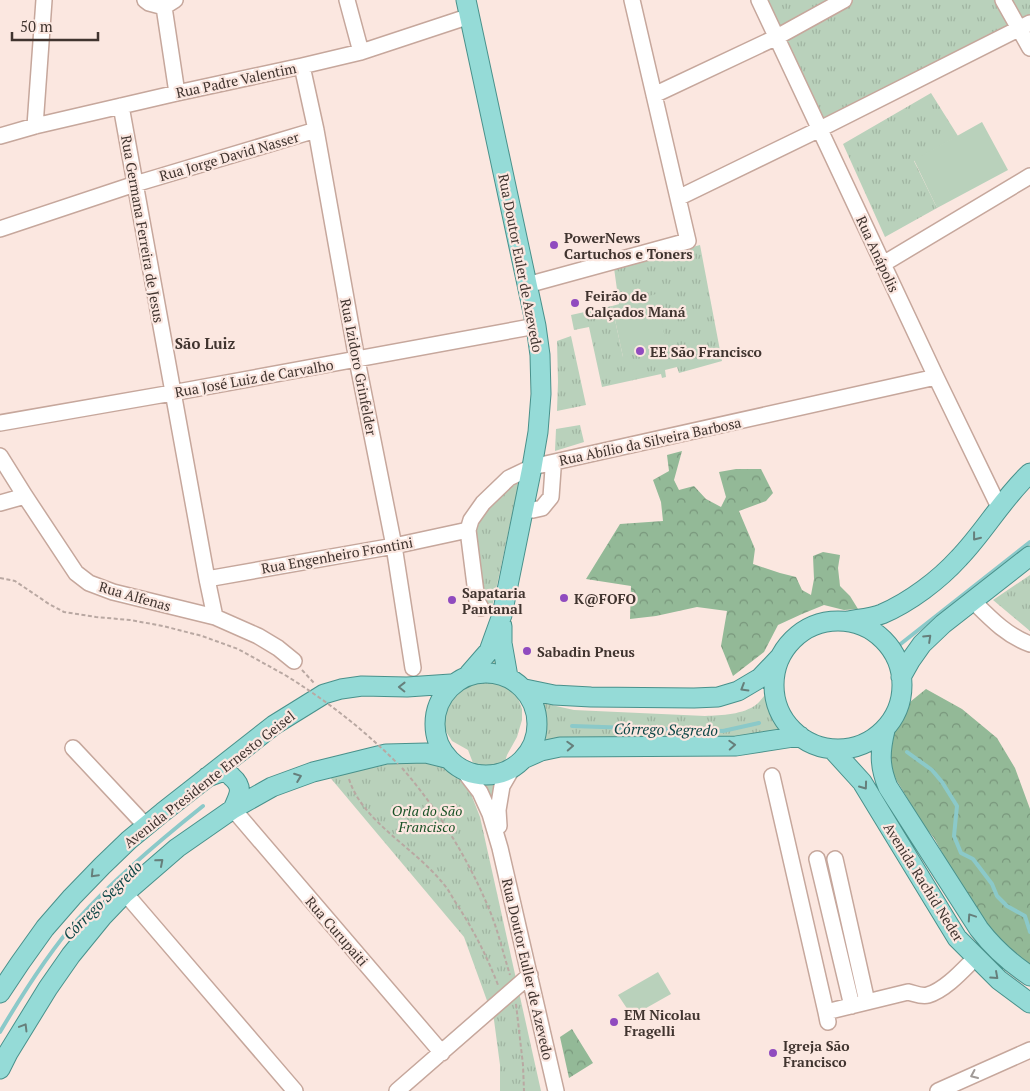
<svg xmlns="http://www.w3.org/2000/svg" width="1030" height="1091" font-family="'PT Serif',serif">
<defs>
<pattern id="grass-tufts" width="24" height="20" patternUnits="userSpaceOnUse" patternTransform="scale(1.25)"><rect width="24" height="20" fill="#b9d1bb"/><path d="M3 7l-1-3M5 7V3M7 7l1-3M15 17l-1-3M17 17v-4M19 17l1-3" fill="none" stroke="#a0b4a1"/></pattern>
<pattern id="forest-crowns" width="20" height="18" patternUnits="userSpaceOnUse" patternTransform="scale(1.25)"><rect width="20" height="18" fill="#93b997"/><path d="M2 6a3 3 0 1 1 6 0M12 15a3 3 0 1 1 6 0" fill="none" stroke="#79977c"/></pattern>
</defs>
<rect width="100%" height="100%" fill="#fbe7e0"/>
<path fill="url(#grass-tufts)" d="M760,0H1030V23L820,129Z
M931,93L958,136L914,161L937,208L885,237L843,144Z
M700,245L722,361L679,373L677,367L665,370L666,377L662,378L661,374L602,387L589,327L574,330L571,315L612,306L623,357L656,295L619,304L614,268Z
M571,336L586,405L557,411L558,382L557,341Z
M580,425L584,442L555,451L556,429Z
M520,478L494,599L489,616L482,590L476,528L483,515L493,500Z
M1030,575V631L993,600Z
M499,630L502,681L517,696L522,709V720L517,737L507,755L498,785L495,806L488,802L468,750L452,741L445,730L443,717L448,702L456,690L475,681Z
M765,695C768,710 776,723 785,736L537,745C543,727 544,716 535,700L547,704L574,710L705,716C722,715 743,715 757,704C760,702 762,698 765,695Z
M420,760L442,766L459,779L471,794L480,817L541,1091H500V1065L494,1020L464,937L328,775L367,764Z"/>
<path fill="url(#forest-crowns)" d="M682,451L674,480L679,490L694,486L706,499L721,507L726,497L719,472L736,469H761L773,493L766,501L739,511L755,549L753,564L780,573L796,577L802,590L811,595L814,579L813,556L823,552L840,555L838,568L840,586L850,596L858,609L844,610L824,605L802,614L778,625L764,652L733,676L721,646L727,611L697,607L656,616L630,619L631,586L586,579L620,524L663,521L661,502L653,480L669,471L667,455Z
M926,689L962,709L997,738L1015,768L1030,809V968L992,934L960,885L934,838L924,826L897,781L890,767L886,742L895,727L905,706Z
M572,1029L593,1063L569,1078L560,1037Z"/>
<path fill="#b9d1bb" d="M982,122L1008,170L937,208L914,160Z
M656,294L667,348L623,357L612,306Z
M658,972L671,994L632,1016L618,995Z"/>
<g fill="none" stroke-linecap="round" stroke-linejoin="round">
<path stroke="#8bc9c9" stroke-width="4" d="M898,646L1030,542
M572,726L723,731L759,723
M907,752L932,770L942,782L957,806L954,836L961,853L973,859L992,884L997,896L1007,906L1025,916L1030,932
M0,1032C23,993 48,953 78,919C115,878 159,841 203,806"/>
<defs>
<path id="minor" d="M145,0L149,3L164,7L175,0
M347,0L361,52
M759,0L936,377L999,507
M1003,0L1030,48
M164,7L177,93
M302,66L316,130L357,360L394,546L413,668
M654,95L777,37L844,0
M121,106L207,579L215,617
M35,126L44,0
M0,136L35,126L177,93L302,66L361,52L470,16
M678,198L820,129L1030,23
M0,229L135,184L316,130
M883,264L1030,176
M527,285L688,241L632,0
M0,423L172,393L536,326
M0,456L25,496L76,573L89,583L113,592L215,617L258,636L278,648L294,661
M0,503L25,496
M523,510H533L542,508L551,497L553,469L551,463
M207,579L394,546L468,530
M973,601C990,618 1007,636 1030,644
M481,608L477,601L468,530L471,520L483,503L509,478L532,467L936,377
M73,748L146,826
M463,770L480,792L490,814L500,848L556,1091
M772,776L826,1012L828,1022
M233,809L442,1053
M499,826L498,810L502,786L513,767
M817,859L852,1006
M835,859L867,1002
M125,893L295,1091
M826,1012L908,992C914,993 921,997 928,995C945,990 962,971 975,958
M397,1091L530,975
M938,1091L1030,1050"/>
<path id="major" d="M466,0L536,326L540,355L541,394L538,432L532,467L502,615L489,651L469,674
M848,621C859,619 872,618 882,614C910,602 939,580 959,558C985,531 1003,498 1030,473
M774 685a64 64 0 1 1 128 0a64 64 0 1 1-128 0Z
M502,626V643L508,677
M435 724a51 51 0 1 1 102 0a51 51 0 1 1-102 0Z
M901,677L910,661L922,644L943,624L1030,556
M525,689L554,695L591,697L694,698L718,697L738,691L760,678L780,657
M885,730C880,751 879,766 888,787L979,929C992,946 1012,964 1030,976
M832,749L862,782L957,938L999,980L1030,1003
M523,759L541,751L560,747L736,746L800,736
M207,777C212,776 217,773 222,772C227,771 229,774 232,777C245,788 238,797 233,809
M0,993L20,963L45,928L72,897L102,866L129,840L163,812L274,725L324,694L341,689L362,686L407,687L451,684
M0,1069L8,1053L48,988L71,955L102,917L125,893L177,848L233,809L272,787L313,772L386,754L426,753L446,758"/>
</defs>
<use href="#minor" stroke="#c6a79c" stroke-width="18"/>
<use href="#major" stroke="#49918b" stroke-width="21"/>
<path stroke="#b9a8a2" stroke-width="2" stroke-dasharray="4 2.5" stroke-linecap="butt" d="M0,578L15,581L49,604L64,612L96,617L130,620L163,626L202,636L238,649L285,675
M302,670L314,683
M402,768C437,808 469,860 489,909C498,930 503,953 510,975
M349,779C362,821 413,847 441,881C446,886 450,893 454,900C472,927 486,954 498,985
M516,1004L523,1065L524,1091"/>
<use href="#minor" stroke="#fff" stroke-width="15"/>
<use href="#major" stroke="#95dbd7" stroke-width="19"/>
<path stroke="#b9a8a2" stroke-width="2" stroke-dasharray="4 2.5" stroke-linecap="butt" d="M285,675C327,701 362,728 398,764"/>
</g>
<defs><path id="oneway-chevron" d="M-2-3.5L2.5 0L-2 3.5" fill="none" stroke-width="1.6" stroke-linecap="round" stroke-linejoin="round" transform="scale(1.25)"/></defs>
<g stroke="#667f7b">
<use href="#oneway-chevron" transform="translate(976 537) rotate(128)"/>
<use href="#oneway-chevron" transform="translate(928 638) rotate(-43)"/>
<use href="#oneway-chevron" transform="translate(402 687) rotate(-179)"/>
<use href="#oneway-chevron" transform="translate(744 688) rotate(149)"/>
<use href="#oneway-chevron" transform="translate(732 745) rotate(-3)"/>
<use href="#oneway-chevron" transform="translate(570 746) rotate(-3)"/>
<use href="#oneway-chevron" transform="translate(298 777) rotate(-21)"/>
<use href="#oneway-chevron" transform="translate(864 786) rotate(54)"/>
<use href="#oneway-chevron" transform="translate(160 862) rotate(-41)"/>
<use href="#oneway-chevron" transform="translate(94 874) rotate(134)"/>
<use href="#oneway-chevron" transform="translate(971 917) rotate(-124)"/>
<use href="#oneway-chevron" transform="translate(995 976) rotate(42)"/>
<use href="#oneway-chevron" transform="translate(24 1027) rotate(-59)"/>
</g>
<use stroke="#a09a97" href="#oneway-chevron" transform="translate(974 1075) rotate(156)"/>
<g fill="#904bbf" stroke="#fbe7e0" stroke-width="2">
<circle cx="554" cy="245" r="5"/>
<circle cx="575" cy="303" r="5"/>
<circle cx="640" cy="351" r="5"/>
<circle cx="564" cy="598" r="5"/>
<circle cx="452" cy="600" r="5"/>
<circle cx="527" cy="651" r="5"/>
<circle cx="614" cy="1022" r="5"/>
<circle cx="773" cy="1053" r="5"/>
</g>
<g text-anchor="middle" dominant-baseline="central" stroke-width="4.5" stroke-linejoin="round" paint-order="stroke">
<g font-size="14" fill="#40342f" stroke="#fbe7e0">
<text transform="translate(236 80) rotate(-12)">Rua Padre Valentim</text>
<text transform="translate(229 156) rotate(-16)">Rua Jorge David Nasser</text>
<text transform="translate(143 229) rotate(80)">Rua Germana Ferreira de Jesus</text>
<text transform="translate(878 254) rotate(65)">Rua Anápolis</text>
<text transform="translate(521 263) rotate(79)">Rua Doutor Euler de Azevedo</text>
<text transform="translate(359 367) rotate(79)">Rua Izidoro Grinfelder</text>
<text transform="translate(254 378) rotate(-10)">Rua José Luiz de Carvalho</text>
<text transform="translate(650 441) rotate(-12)">Rua Abílio da Silveira Barbosa</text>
<text transform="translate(337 555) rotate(-10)">Rua Engenheiro Frontini</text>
<text transform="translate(135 596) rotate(16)">Rua Alfenas</text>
<text transform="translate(209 779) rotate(-38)">Avenida Presidente Ernesto Geisel</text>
<text transform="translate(924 882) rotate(58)">Avenida Rachid Neder</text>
<text transform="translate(337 931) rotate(49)">Rua Curupaiti</text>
<text transform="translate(528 969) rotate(77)">Rua Doutor Euller de Azevedo</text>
</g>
<g font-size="14" font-weight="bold" fill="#40342f" stroke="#fbe7e0" text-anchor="start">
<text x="564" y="237">PowerNews<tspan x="564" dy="16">Cartuchos e Toners</tspan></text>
<text x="585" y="295">Feirão de<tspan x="585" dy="16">Calçados Maná</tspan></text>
<text x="650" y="351">EE São Francisco</text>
<text x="462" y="592">Sapataria<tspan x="462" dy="16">Pantanal</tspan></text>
<text x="574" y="598">K@FOFO</text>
<text x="537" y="651">Sabadin Pneus</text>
<text x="624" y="1014">EM Nicolau<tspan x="624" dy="16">Fragelli</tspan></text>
<text x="783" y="1045">Igreja São<tspan x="783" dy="16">Francisco</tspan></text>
</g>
<g font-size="14" font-style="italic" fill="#195226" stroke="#fbe7e0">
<text x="427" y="810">Orla do São<tspan x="427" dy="16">Francisco</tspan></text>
</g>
<g font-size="15" font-weight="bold" fill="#40342f" stroke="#fbe7e0">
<text x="205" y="343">São Luiz</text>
</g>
<g font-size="15" font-style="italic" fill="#0d4747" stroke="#fbe7e0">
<text transform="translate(666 729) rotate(1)">Córrego Segredo</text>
<text transform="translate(102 900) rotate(-45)">Córrego Segredo</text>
</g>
</g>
<path d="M12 32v8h86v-8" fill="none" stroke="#40342f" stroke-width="2.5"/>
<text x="20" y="32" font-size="15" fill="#40342f" stroke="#fbe7e0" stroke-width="4" paint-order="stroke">50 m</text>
</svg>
